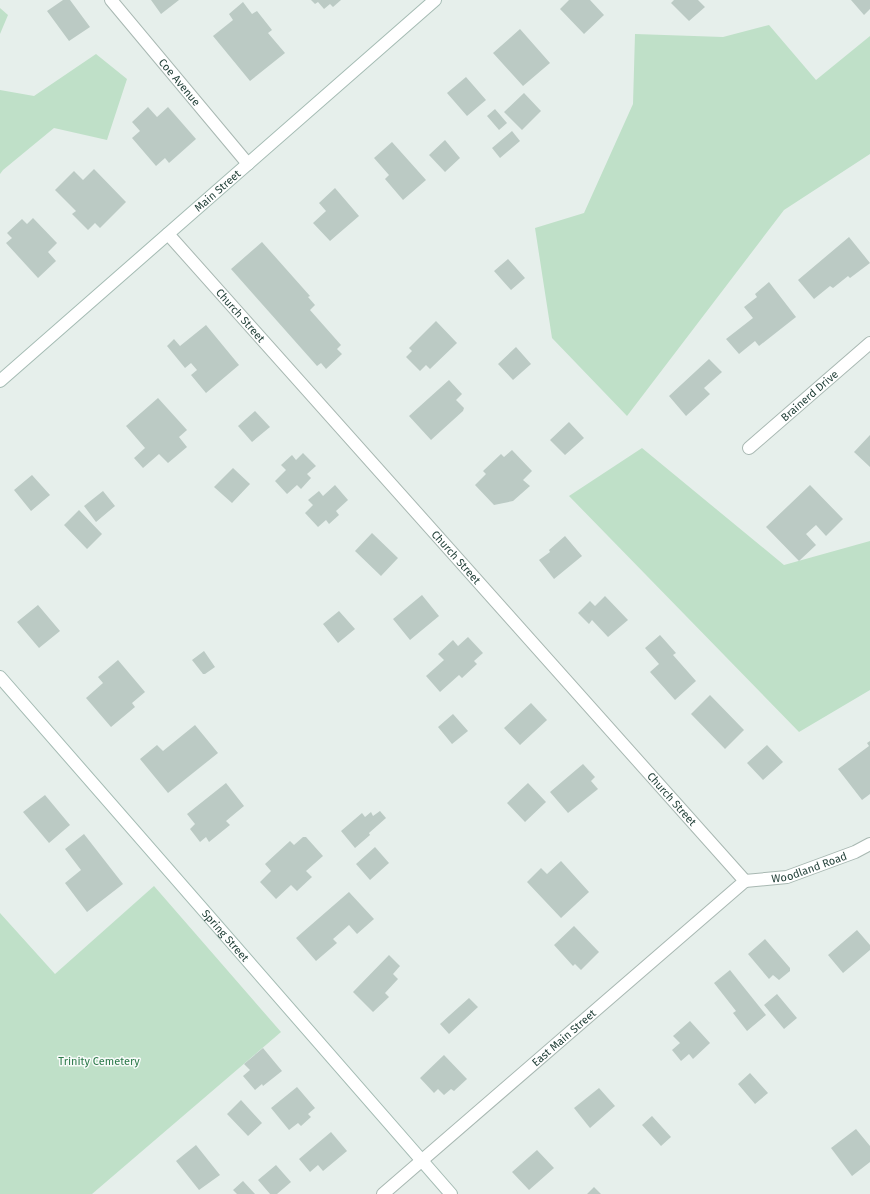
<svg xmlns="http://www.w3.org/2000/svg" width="870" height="1194" font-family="'Fira Sans',sans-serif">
<rect width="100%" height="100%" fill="#e6efeb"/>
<path fill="#bfe0c8" d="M0,8L8,15L0,34Z
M769,25L816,80L870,36V154L784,210L627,416L552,338L535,228L584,213L633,104L635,34L723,37Z
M96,54L127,79L107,140L54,128L3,170L0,174V90L34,96Z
M642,448L784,565L870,541V690L799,732L569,496Z
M154,886L281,1032L92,1194H0V913L55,974Z"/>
<path fill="#bbcac4" d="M63,0H70L90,27L69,41L47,11Z
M151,0H179L161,14Z
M311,0H341L333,7L330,4L324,9L318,2L315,4Z
M569,0H590L604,15L584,34L560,9Z
M674,0H698L705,7L689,21L671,3Z
M851,0H870V9L864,15Z
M243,2L252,14L257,11L272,30L268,33L285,53L250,81L213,36L233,20L229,14Z
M520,29L550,63L523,86L493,53Z
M466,77L486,100L467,116L447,93Z
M524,93L541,111L522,130L504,112Z
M148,107L157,117L168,107L196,139L169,163L165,158L156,166L132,138L140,131L132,122Z
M495,109L507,123L499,130L487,116Z
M512,131L520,141L500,158L492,148Z
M445,140L460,158L445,172L429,155Z
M392,142L426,180L403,200L385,179L389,175L374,158Z
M94,169L126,202L100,228L95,223L88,230L72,214L76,211L55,190L74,171L83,180Z
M335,188L359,216L330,241L313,223L326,211L319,203Z
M33,218L57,243L48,252L56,261L38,278L6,243L12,238L7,233L22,219L27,224Z
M849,237L870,263L850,278L848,276L833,288L830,286L814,299L798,280Z
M262,242L310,296L308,297L315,305L310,310L341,345L337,349L342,354L326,369L321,363L317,366L231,269Z
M508,259L525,278L511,290L494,271Z
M769,282L796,317L759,346L755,341L739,354L726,339L753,318L744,307L757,297L755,294Z
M436,321L457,343L430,369L426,365L420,371L406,357L412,351L409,348Z
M206,325L239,365L206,393L191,375L197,370L191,363L185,368L167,346L174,339L180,346Z
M516,347L531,364L513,380L498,364Z
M709,359L722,372L704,388L710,394L686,416L669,396Z
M449,380L462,394L456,400L464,408L463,411L431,440L409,416Z
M158,398L187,430L179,437L187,447L168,463L159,454L143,468L134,458L145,448L126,426Z
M255,411L270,427L252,442L238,426Z
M569,422L584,438L565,455L550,440Z
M870,435V467L854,452Z
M512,450L532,471L523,480L530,486L513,501L494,505L475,485L486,474L483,471L501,454L504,457Z
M303,453L316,466L307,474L311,478L301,489L297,485L287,494L275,481L286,470L281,465L292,455L296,460Z
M233,468L250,484L232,503L214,487Z
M32,475L50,495L31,511L14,490Z
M335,485L348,500L336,511L339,515L329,524L326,520L318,527L305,513L313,505L308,500L319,491L323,496Z
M810,485L843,519L826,536L816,525L806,534L816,545L799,561L766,527Z
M103,491L115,506L96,522L84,506Z
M79,510L102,534L87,549L64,525Z
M372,533L398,558L381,576L355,551Z
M565,536L582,556L554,579L539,560L550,552L549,550Z
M422,595L439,616L410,640L393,619Z
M605,596L628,620L608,637L592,620L589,624L578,613L590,601L595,606Z
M38,605L60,631L39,648L17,622Z
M339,611L355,629L338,643L323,624Z
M660,635L676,653L673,655L696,681L675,700L650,672L659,664L645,648Z
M468,637L483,653L474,661L477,664L462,678L459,675L440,692L426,676L444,660L438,654L453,640L458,646Z
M204,651L215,667L205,674H203L192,660Z
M118,660L145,692L132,703L135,707L111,727L86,698L103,683L98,677Z
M710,695L744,730L725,749L691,714Z
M531,703L547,720L520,745L504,728Z
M453,714L468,731L452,744L438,727Z
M195,725L218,753L168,793L140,759L157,745L163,751Z
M870,741V794L862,800L838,769L869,746L867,743Z
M767,745L783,762L763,780L747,763Z
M583,764L595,777L591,781L598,789L568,813L550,792Z
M226,783L244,806L226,821L230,825L209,842L206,837L200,842L190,829L195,824L187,814Z
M528,783L546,802L525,822L507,803Z
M45,795L70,825L49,843L23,812Z
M380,811L386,818L369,833L370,835L355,848L341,831L362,813L365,817L371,812L373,816Z
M84,834L123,884L87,912L65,883L81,870L65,849Z
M303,837H306L323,856L306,871L312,877L297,891L291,885L276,899L260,882L271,871L265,864L290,841L294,845Z
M375,847L389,863L370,880L356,864Z
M561,861L589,892L561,918L527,882L541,868L547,874Z
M349,892L374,919L357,934L349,925L333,939L337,943L316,961L296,938Z
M574,926L599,952L581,970L575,964L573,966L554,945Z
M857,930L870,945V950L843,973L828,955Z
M765,939L790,968V971L779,980L773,975L769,979L748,954Z
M389,955L400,966L393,974L398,979L385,993L389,997L373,1012L353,992Z
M730,970L766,1015L747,1031L733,1013L736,1011L714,983Z
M777,994L797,1018L784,1029L764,1005Z
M469,998L478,1007L449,1034L440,1024Z
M690,1021L710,1043L693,1059L689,1054L681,1061L672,1050L680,1043L673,1036Z
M263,1048L282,1071L263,1086L262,1084L255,1090L243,1076L250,1070L244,1064Z
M444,1055L467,1079L454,1091L451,1089L444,1095L438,1089L434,1093L420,1078Z
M750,1073L768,1093L755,1104L738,1084Z
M297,1087L315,1108L308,1114L311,1117L301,1126L298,1123L289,1130L271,1108Z
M599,1088L615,1106L590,1128L574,1108Z
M241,1100L262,1123L248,1136L227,1114Z
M652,1116L671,1137L661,1146L642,1125Z
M856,1129L870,1146V1162L852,1176L831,1148Z
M331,1132L347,1151L323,1171L318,1165L310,1172L299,1159Z
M196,1145L220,1175L199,1190L176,1161Z
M537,1150L554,1168L529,1190L512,1172Z
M276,1165L291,1182L277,1194H270L258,1180Z
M243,1181L255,1194H237L233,1190Z
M594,1187L601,1194H587Z"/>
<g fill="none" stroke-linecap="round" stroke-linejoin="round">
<defs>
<g id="street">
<path id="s1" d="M111,0L248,164"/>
<path id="s2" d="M168,234L745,881"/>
<path id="s3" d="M749,448L870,343"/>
<path id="s4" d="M745,881L787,877L855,852L870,844"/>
<path id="s5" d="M383,1194L745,881"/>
</g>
<g id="secondary">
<path id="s6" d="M0,381L435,0"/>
<path id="s7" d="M0,677L451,1194"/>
</g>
</defs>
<use href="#street" stroke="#a8b8b2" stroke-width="14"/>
<use href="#secondary" stroke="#a4bbb3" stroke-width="14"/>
<use href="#street" stroke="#fff" stroke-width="12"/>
<use href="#secondary" stroke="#fff" stroke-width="12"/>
</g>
<g text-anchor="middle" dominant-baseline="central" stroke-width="3" stroke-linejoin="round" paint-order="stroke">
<g font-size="11" fill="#24423a" stroke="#f7fbf9">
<text stroke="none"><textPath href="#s1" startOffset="107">Coe Avenue</textPath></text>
<text stroke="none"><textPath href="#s6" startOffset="289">Main Street</textPath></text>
<text stroke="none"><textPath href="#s2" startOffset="109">Church Street</textPath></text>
<text stroke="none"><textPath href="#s3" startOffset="80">Brainerd Drive</textPath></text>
<text stroke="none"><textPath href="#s2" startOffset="433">Church Street</textPath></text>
<text stroke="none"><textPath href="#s2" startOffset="757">Church Street</textPath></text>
<text stroke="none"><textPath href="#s4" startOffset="66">Woodland Road</textPath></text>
<text stroke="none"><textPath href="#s7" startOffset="343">Spring Street</textPath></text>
<text stroke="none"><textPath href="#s5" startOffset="239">East Main Street</textPath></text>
</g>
<g font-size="11" fill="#2d7a4b" stroke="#f7fbf9">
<text x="99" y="1061">Trinity Cemetery</text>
</g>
</g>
</svg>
